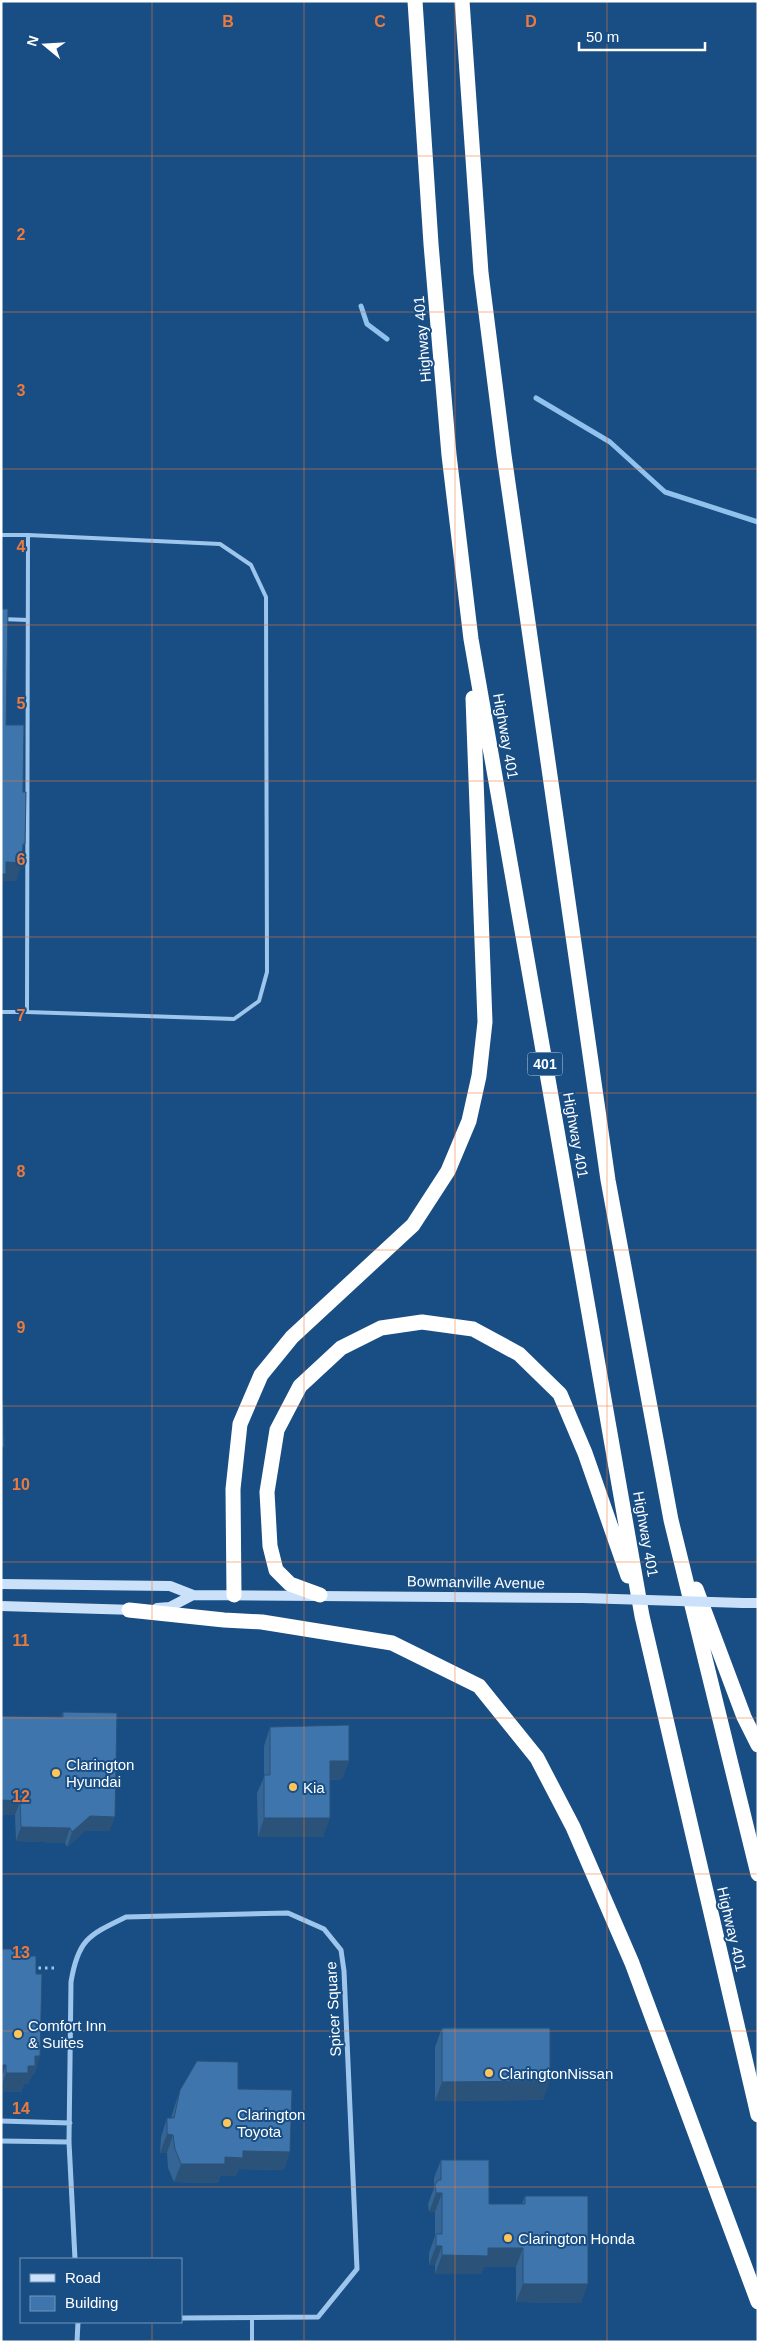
<svg xmlns="http://www.w3.org/2000/svg" width="759" height="2343" font-family="Helvetica,sans-serif">
<rect width="100%" height="100%" fill="#194e84"/>
<g fill="none" stroke-linecap="round" stroke-linejoin="round">
<path stroke="#91c2ee" stroke-width="5" d="M361,306L367,324L387,339
M536,398L610,442L665,492L758,522"/>
<path stroke="#9ec6ec" stroke-width="3" stroke-dasharray="2.5 4" stroke-linecap="butt" d="M32,1968H55"/>
<path stroke="#9ec6ec" stroke-width="4" d="M1,535H28L27,1012H1
M1,619L28,620
M27,1012L234,1019L259,1001L267,972L266,597L251,565L220,544L28,535
M252,2342V2317"/>
<path stroke="#9ec6ec" stroke-width="5" d="M1,2121L70,2123
M1,2141L69,2142
M75,2259L69,2142L71,1982C78,1939 89,1935 126,1917L288,1913L324,1929L341,1950L344,1971L357,2269L318,2317L181,2318
M77,2342L78,2322"/>
<path stroke="#cbe1f9" stroke-width="10" d="M1,1584L170,1586L193,1595L583,1598
M743,1603H758
M1,1606L135,1610
M157,1608L170,1607L193,1595"/>
<path stroke="#fff" stroke-width="15" d="M415,1L431,244L449,455L471,639L642,1616L758,2115
M462,1L481,273L504,455L608,1180L671,1520L758,1874
M696,1589L744,1717L758,1745
M234,1595L233,1489L240,1424L261,1375L292,1337L413,1225L448,1171L469,1121L479,1076L485,1022L473,698
M320,1595L290,1584L276,1570L270,1546L267,1492L277,1430L300,1386L341,1348L381,1328L422,1322L473,1329L519,1354L560,1394L585,1453L628,1576
M129,1610L224,1620L262,1622L392,1643L479,1686L537,1758L573,1827L632,1963L758,2302"/>
<path stroke="#cbe1f9" stroke-width="10" d="M583,1598L743,1603"/>
</g>
<path fill="#346594" d="M63,1712L110,1831H85L67,1847L65,1843L16,1841L15,1815H1V1716L61,1717Z
M270,1727L349,1761L342,1779L330,1780L323,1837H258L257,1793L264,1777V1746Z
M1,1949L30,1956L36,1974L40,2056L34,2075H32L28,2084H24L21,2092H1Z
M442,2028L543,2100L435,2101V2047Z
M238,2089L284,2170L239,2169L236,2176H220L218,2183L174,2182L168,2168L167,2153H160L161,2137L167,2118H171L174,2108L180,2090Z
M441,2160L489,2204H522L525,2196L581,2303L516,2302V2267H484L481,2274H435V2265H429V2253L435,2236V2212H429L428,2204L434,2188V2178Z"/>
<path fill="#2b5278" d="M23,844H25L19,863H22L16,881H4L1,888V874L6,862Z
M1,1447H4L1,1455Z
M330,1761H349L342,1779L323,1780Z
M1,1800L20,1801L15,1815H1Z
M90,1816L115,1817L110,1831H85L67,1847L72,1832Z
M264,1818H330L323,1837H258Z
M21,1827L70,1828L65,1843L16,1841Z
M35,2056H40L34,2075H32L28,2084H24L21,2092H1V2086L6,2073L28,2066Z
M1,2065H6L1,2079Z
M550,2081L543,2100L435,2101L442,2082Z
M167,2134L173,2135L167,2153H160Z
M243,2151L290,2152L284,2170L239,2169L236,2176H220L218,2183L174,2182L181,2164L225,2157Z
M436,2193H442L435,2212H429Z
M436,2246H442L435,2265H429Z
M488,2248H523L516,2267H484L481,2274H435L442,2255Z
M523,2284H588L581,2303L516,2302Z"/>
<path fill="#3d75ac" stroke="#2b5278" d="M1,609H8L6,725H24L23,792H26L25,844H23L22,863L6,862V874H1Z
M1,1401H3L4,1447H1Z
M63,1712L117,1713L115,1817L90,1816L72,1832L70,1828L21,1827L20,1801L1,1800V1716L63,1717Z
M349,1725V1761H330V1818H264V1775H270V1727Z
M1,1949H31L30,1956H36V1974H42L40,2056H35V2066H28V2073H6V2065H1Z
M442,2028H550V2081L442,2082Z
M197,2061L238,2062V2089L292,2090L290,2152L243,2151V2158L225,2157V2164H181L175,2149L173,2135L167,2134V2118H174L180,2090Z
M441,2160H489V2204H525V2196H588V2284H523V2248H488V2256L442,2255V2246H436V2234H442V2193H436L435,2185L438,2180H441Z"/>
<path fill="none" stroke="#ed7a3d" stroke-width="1" stroke-opacity="0.55" d="M152,1V2259M304,1V2342M455,1V2342M607,1V2342M1,156H758M1,312H758M1,469H758M1,625H758M1,781H758M1,937H758M1,1093H758M1,1250H758M1,1406H758M1,1562H758M1,1718H758M1,1874H758M1,2031H758M1,2187H758M152,2322V2342"/>
<g fill="#ffc559" stroke="#194e84" stroke-width="2">
<circle cx="56" cy="1773" r="5"/>
<circle cx="293" cy="1787" r="5"/>
<circle cx="18" cy="2034" r="5"/>
<circle cx="489" cy="2073" r="5"/>
<circle cx="227" cy="2123" r="5"/>
<circle cx="508" cy="2238" r="5"/>
</g>
<g text-anchor="middle" dominant-baseline="central" stroke-width="4" stroke-linejoin="round" paint-order="stroke">
<rect fill="#194e84" stroke="#bacada" stroke-width="1" x="527.5" y="1052.5" width="35" height="23" rx="4"/>
<g font-size="14" font-weight="bold" fill="#fff">
<text x="545" y="1064">401</text>
</g>
<g font-size="15" fill="#fff" stroke="#194e84">
<text transform="translate(422 339) rotate(-95)">Highway 401</text>
<text transform="translate(506 736) rotate(80)">Highway 401</text>
<text transform="translate(576 1135) rotate(80)">Highway 401</text>
<text transform="translate(646 1534) rotate(80)">Highway 401</text>
<text transform="translate(476 1582) rotate(1)">Bowmanville Avenue</text>
<text transform="translate(732 1929) rotate(77)">Highway 401</text>
<text transform="translate(333 2009) rotate(-93)">Spicer Square</text>
</g>
<g font-size="15" fill="#fff" stroke="#194e84" text-anchor="start">
<text x="66" y="1764">Clarington<tspan x="66" dy="17">Hyundai</tspan></text>
<text x="303" y="1787">Kia</text>
<text x="28" y="2025">Comfort Inn<tspan x="28" dy="17">&amp; Suites</tspan></text>
<text x="499" y="2073">ClaringtonNissan</text>
<text x="237" y="2114">Clarington<tspan x="237" dy="17">Toyota</tspan></text>
<text x="518" y="2238">Clarington Honda</text>
</g>
</g>
<g font-size="16" text-anchor="middle" font-weight="bold" fill="#ed7a3d" stroke="#194e84" stroke-width="4" stroke-linejoin="round" paint-order="stroke">
<text x="228" y="27">B</text>
<text x="380" y="27">C</text>
<text x="531" y="27">D</text>
<text x="21" y="240">2</text>
<text x="21" y="396">3</text>
<text x="21" y="552">4</text>
<text x="21" y="709">5</text>
<text x="21" y="865">6</text>
<text x="21" y="1021">7</text>
<text x="21" y="1177">8</text>
<text x="21" y="1333">9</text>
<text x="21" y="1490">10</text>
<text x="21" y="1646">11</text>
<text x="21" y="1802">12</text>
<text x="21" y="1958">13</text>
<text x="21" y="2114">14</text>
</g>
<rect width="759" height="2343" fill="none" stroke="#ffffff" stroke-width="5"/>
<rect x="20" y="2258" width="162" height="65" fill="#194e84" stroke="#7595b5"/>
<rect x="30" y="2274" width="25" height="8" fill="#cbe1f9" stroke="#7595b5"/>
<text x="65" y="2283" font-size="15" fill="#ffffff">Road</text>
<rect x="30" y="2296" width="25" height="15" fill="#3d75ac" stroke="#7595b5"/>
<text x="65" y="2308" font-size="15" fill="#ffffff">Building</text>
<g transform="translate(45 45) rotate(288)" stroke="#194e84" stroke-width="4" paint-order="stroke">
<path d="M0-4L9 19L0 12L-9 19Z" fill="#ffffff"/>
<text y="-8" font-size="14" font-weight="bold" text-anchor="middle" fill="#ffffff">N</text>
</g>
<path d="M579 42v8h126v-8" fill="none" stroke="#ffffff" stroke-width="2.5"/>
<text x="586" y="42" font-size="15" fill="#ffffff" stroke="#194e84" stroke-width="4" paint-order="stroke">50 m</text>
</svg>
